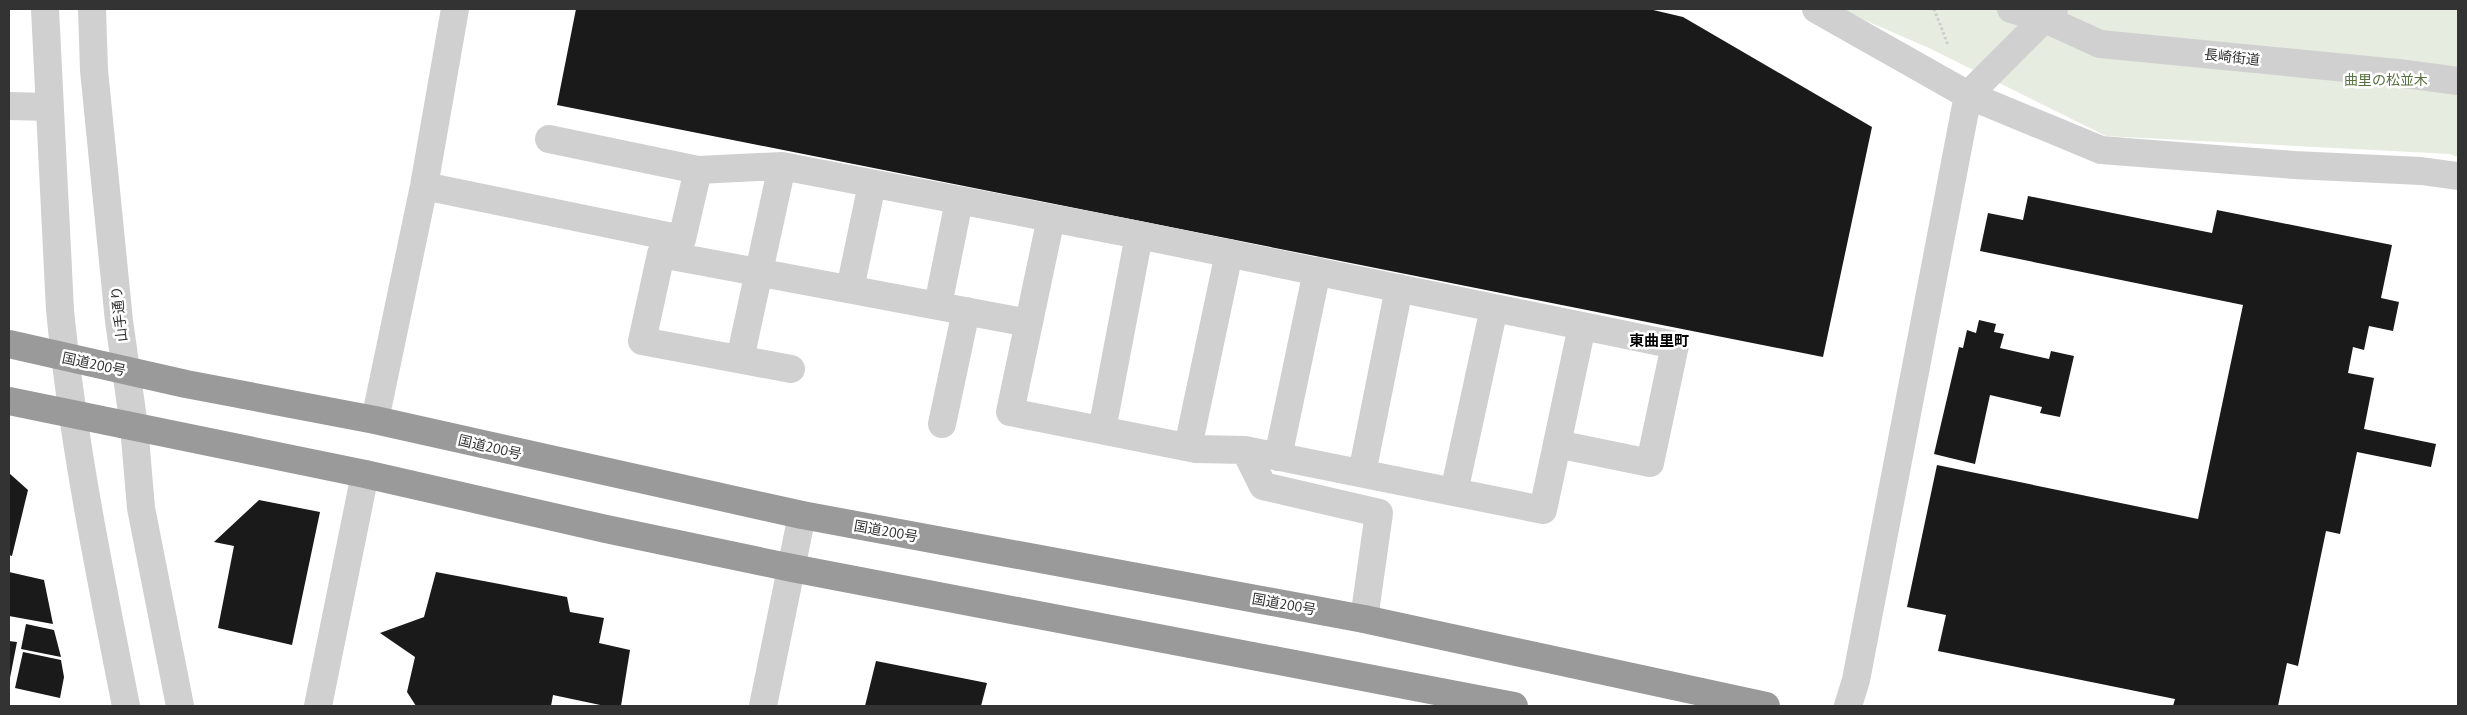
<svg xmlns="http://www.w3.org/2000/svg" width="2467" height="715" font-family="'PT Sans','Noto Sans JP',sans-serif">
<rect width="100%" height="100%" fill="#fff"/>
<path fill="#e6ecdf" d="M1839,9H2458V157L2450,154L2106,136L1929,48Z"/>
<path fill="#1a1a1a" d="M576,9H1649L1683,17L1872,127L1823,357L557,105Z
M2028,196L2212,233L2217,210L2392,245L2381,298L2399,302L2393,331L2369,326L2364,350L2353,347L2348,373L2374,378L2364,429L2436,444L2431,467L2357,452L2340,534L2326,531L2298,666L2287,663L2278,706H2173L2175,699L1938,651L1946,615L1907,607L1937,465L2198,519L2243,305L1980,251L1988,213L2023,220Z
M1979,320L1996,324L1994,332L2004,334L2000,348L2049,359L2051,351L2074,356L2060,417L2040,413L2042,407L1990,395L1975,464L1934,454L1959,347L1963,348L1967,330L1976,333Z
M9,473L28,490L12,556L9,555Z
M259,500L320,512L292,645L218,628L234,546L214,542Z
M9,572L44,580L53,624L9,616Z
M436,572L567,597L570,612L604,618L599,643L630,650L621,706H605L553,695L551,706H416L407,692L415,657L380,633L424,617Z
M26,624L54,630L61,657L21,649Z
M9,641L17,642L10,678L9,677Z
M23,652L61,660L64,677L60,698L15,688Z
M876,661L987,683L981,706H865Z"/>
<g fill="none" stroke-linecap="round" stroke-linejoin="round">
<path stroke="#cdcdcd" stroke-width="3" stroke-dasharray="2.5 2.5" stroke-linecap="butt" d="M1934,9L1948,45"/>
<path stroke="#d0d0d0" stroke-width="28" d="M45,9L60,310C73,443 100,575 126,706
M92,9L94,70L119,321L134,426L141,508L180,706
M1816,9L1968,95L2101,150L2294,165L2421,171L2458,176
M2011,9L2045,19L2100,44L2398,73L2458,81
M9,106L50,107
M549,139L698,170
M424,186L682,239L698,170L782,166L1139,235L1675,345L1650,463L1557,444L1582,326
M1051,218L1010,412L1196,449L1245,450L1543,510L1557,444
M677,243L661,254L642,341L791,369
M661,254L1029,323
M850,289L872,184
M938,305L959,201
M740,359L782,166
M375,420L424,186L455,9
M942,424L966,311
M1102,430L1139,235
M1188,447L1229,253
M1245,450L1263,486L1379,513L1364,619
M1278,457L1317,271
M1362,473L1399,288
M1454,492L1494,308
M318,706L365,474
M763,706L802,515
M1848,706L1856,680L1968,95L2054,9"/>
<path stroke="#9a9a9a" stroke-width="28" d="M9,344L186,384L375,420L802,515L1364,619L1766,706
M9,401L365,474L606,529L792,568L1514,706"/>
</g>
<g text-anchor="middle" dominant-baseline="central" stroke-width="5" stroke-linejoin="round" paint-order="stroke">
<g font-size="14" fill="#333" stroke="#fff">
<text transform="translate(2232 57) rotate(6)">長崎街道</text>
<text transform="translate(119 314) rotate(-96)">山手通り</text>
<text transform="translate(94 364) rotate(12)">国道200号</text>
<text transform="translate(490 447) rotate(13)">国道200号</text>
<text transform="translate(886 531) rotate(10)">国道200号</text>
<text transform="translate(1284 604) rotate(10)">国道200号</text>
</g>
<g font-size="14" fill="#56703f" stroke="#fff">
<text x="2386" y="80">曲里の松並木</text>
</g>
<g font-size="15" font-weight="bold" fill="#000" stroke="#fff">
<text x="1659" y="340">東曲里町</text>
</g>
</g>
<rect width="2467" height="715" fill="none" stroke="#333333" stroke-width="20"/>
</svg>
